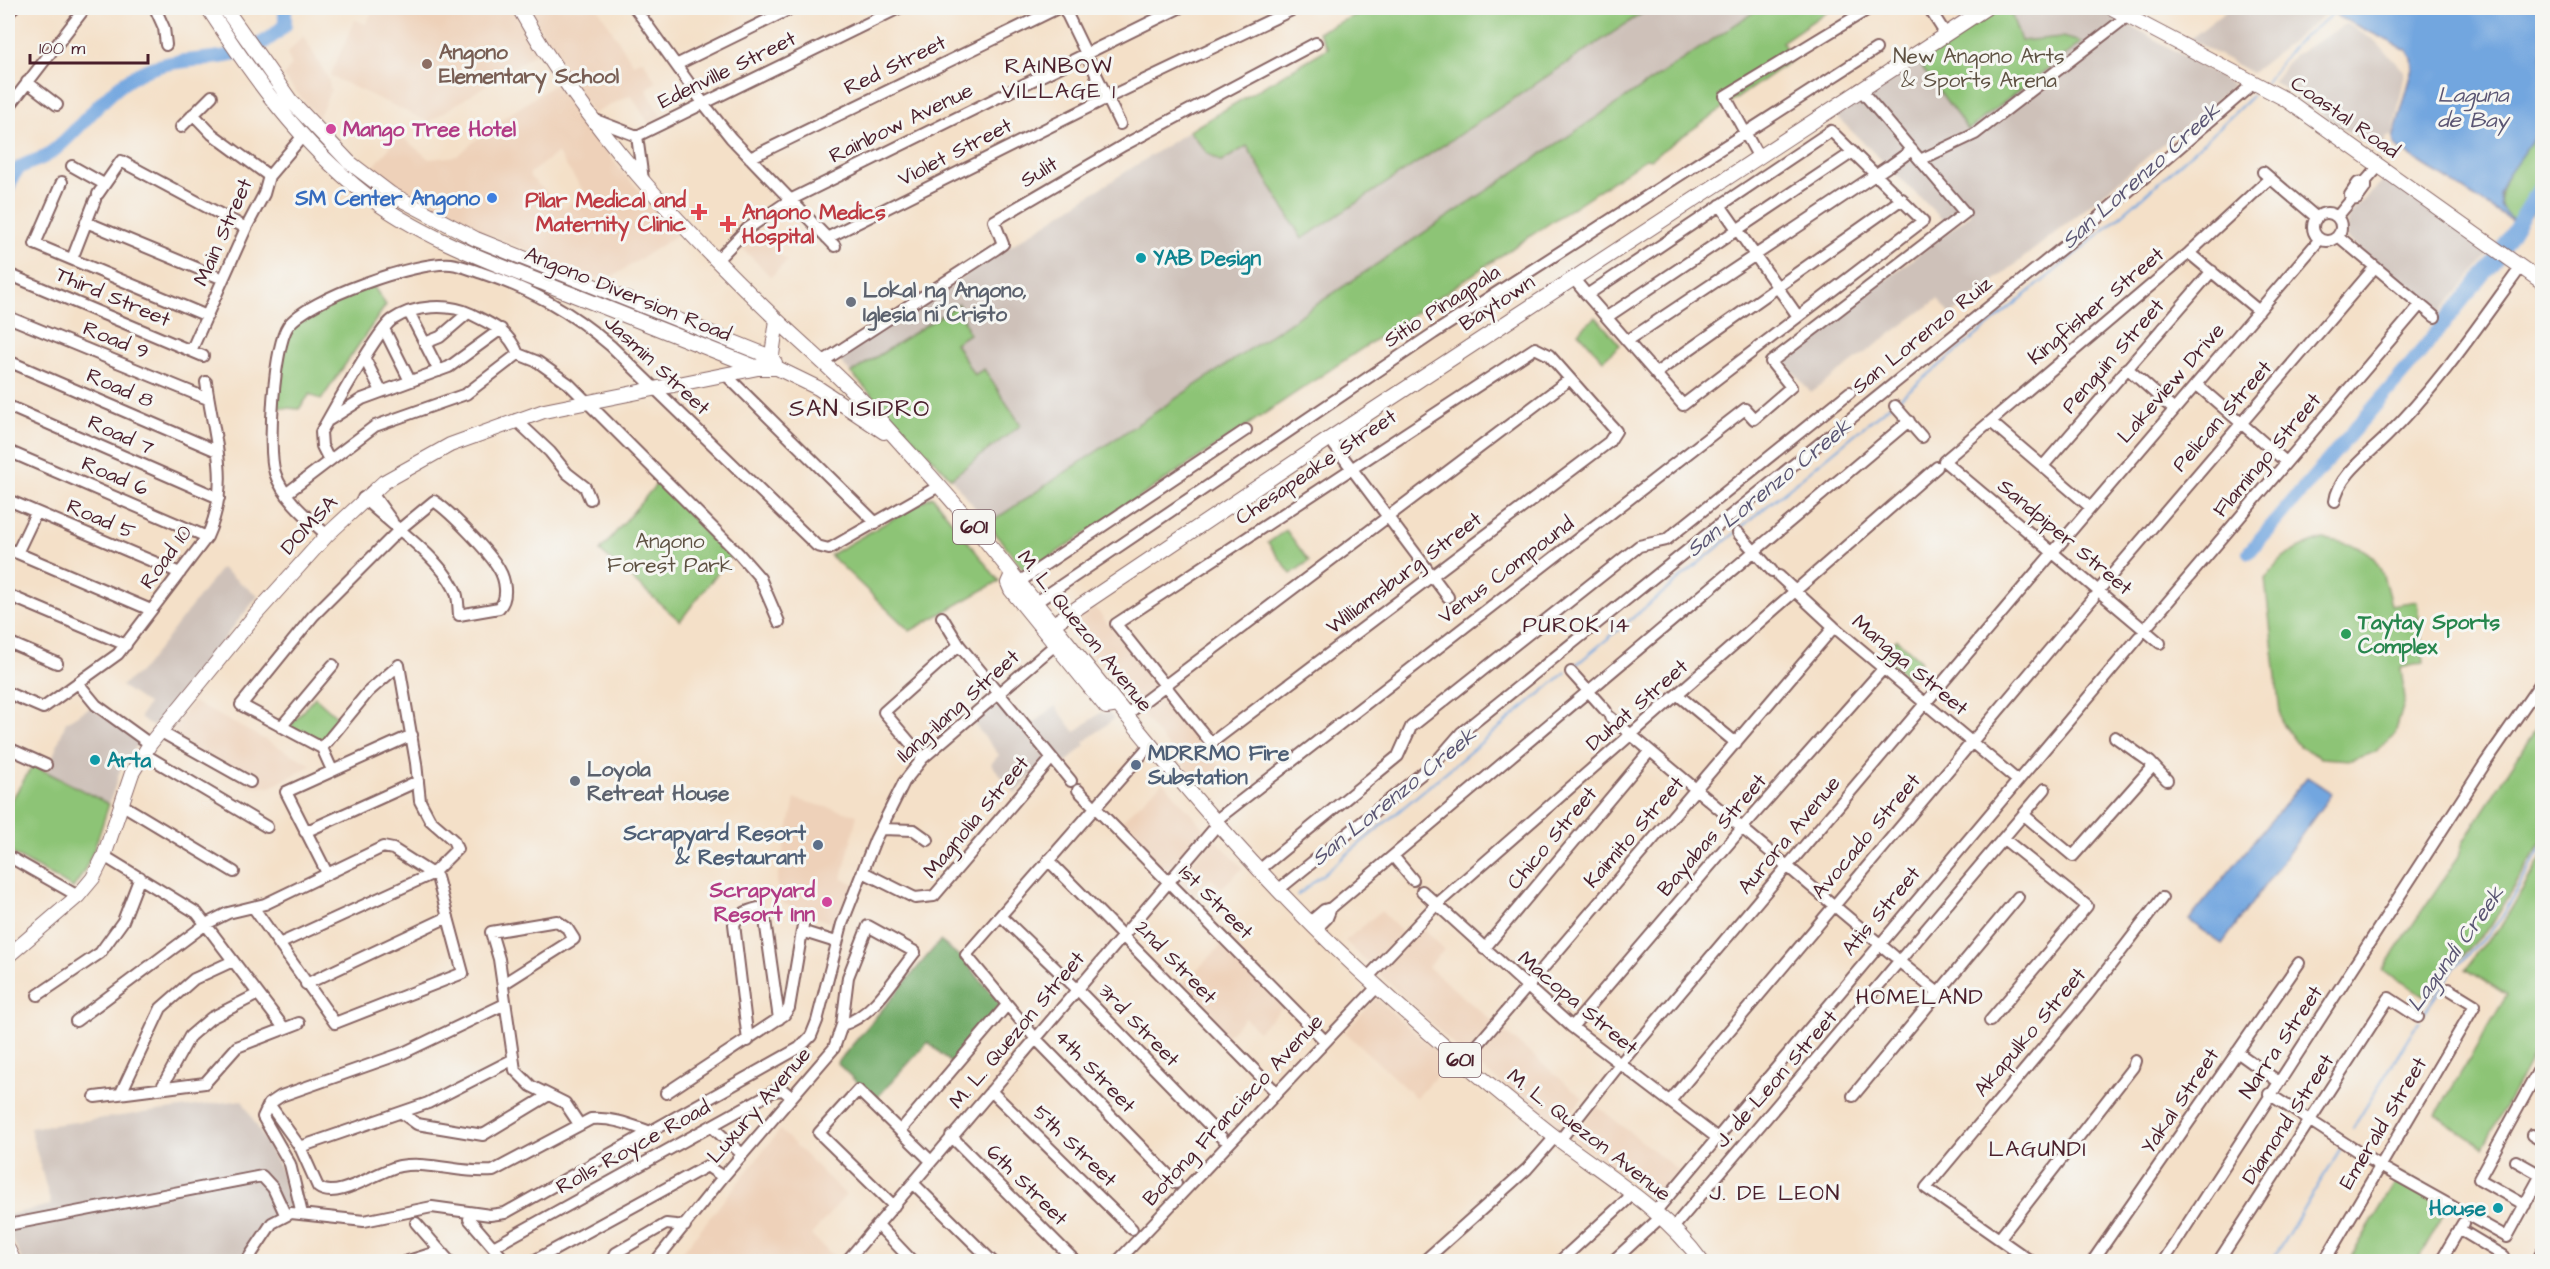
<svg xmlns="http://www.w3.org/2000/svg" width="2550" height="1269" font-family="'Architects Daughter',sans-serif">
<rect width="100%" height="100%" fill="#f6f6f2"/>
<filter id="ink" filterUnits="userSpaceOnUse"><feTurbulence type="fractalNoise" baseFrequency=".0167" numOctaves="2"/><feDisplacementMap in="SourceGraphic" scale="12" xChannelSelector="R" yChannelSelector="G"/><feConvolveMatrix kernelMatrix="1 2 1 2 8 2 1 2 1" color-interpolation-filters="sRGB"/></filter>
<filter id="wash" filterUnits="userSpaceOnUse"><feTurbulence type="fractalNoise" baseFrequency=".008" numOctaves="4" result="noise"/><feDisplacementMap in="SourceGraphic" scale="24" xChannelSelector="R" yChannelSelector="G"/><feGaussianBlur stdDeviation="1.35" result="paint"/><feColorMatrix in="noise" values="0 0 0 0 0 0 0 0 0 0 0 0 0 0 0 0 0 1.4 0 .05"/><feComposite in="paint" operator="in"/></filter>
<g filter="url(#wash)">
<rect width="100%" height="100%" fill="#f4e0c8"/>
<path fill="#eed1b9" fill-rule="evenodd" d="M374,8H512L536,53L429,122L330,76L355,20L366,24Z
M528,8H598L633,64L643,60L656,82L646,89L662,118L649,124L631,95L592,114Z
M303,36L327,76L331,90L318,118L283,76L292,65L287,54Z
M556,83L620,169L679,234L606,281L449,219L370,171L400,135L429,159L457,156L492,126ZM557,153L585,193L564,208L530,177V173Z
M755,229L787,261L771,277L739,245Z
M1093,605L1222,768L1201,786L1066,623Z
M193,702L228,720L312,765L271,787L250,786L164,737Z
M1163,782L1205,829L1167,873L1118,824Z
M795,799L857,815L842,879L853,883L837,926L782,903L776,883Z
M1213,837L1243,868L1221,888L1211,878L1192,897L1176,881Z
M1381,911L1409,939L1422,926L1444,950L1428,967L1583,1098L1559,1128L1462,1053L1345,941Z
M1222,945L1283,1007L1258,1031L1245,1018L1227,1035L1179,987Z
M1376,998L1449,1063L1416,1098L1345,1032Z
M1597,1106L1679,1171L1653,1202L1572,1138Z
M780,1130L846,1195L811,1235L839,1261H675Z"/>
<path fill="#cec1b9" d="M1650,8H1760L988,524L951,478L1020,425L983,370L974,375L955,343L958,304L851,373L837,358L1189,131L1207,153L1247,146L1302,239Z
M2001,8H2089L2109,13L2234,85L2079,214L1951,315L1938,299L1811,393L1783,359L1971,214L1965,207L1945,222L1832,112Z
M2230,8H2333L2252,73L2190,39Z
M2347,24L2375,41L2405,72L2393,135L2387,137L2379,153L2273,81L2294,55Z
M2387,178L2490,252L2439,314L2346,238L2349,214Z
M221,568L258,596L153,727L140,717L148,704L121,686L144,668Z
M997,698L1046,758L1016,794L991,764L999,755L971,720Z
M1055,706L1075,732L1101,712L1104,714L1107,711L1114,719L1084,742L1085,745L1062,766L1030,726Z
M91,707L140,742L121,768L109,804L47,772L66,722Z
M242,1100L280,1167L290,1207L272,1216L240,1262L22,1261L8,1229V1215L51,1205L30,1128Z"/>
<path fill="#8dc476" stroke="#6c7250" stroke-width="1.5" d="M1371,8H1650L1302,239L1247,146L1221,162L1207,153L1189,131L1328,48L1318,32Z
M1760,8H1832L1782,42L1793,59L1650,159L1647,158L1026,573L988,524Z
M2001,8H2009L2021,41L2062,37L2082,42L1968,130L1915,58Z
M2542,126V201L2522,226C2470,206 2525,152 2542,126Z
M372,284L386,305L321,400L310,394L299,409L276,407C280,379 278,340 298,319Z
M959,304L969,334L955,343L974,375L984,369L1021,425L951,478L851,373Z
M1596,317L1620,345L1603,360L1578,332Z
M659,481L733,553L680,621L600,551Z
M932,496L999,581L910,631L830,555Z
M1286,530L1309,561L1291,574L1268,543Z
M2323,539C2376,547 2379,556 2391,605L2417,601L2424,663L2401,668L2405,700L2395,734L2375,752L2351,760L2321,758L2299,746L2281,722L2265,579C2282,555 2295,548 2323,539Z
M1896,639L1921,661L1907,677L1882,655Z
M315,697L341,720L322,743L289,727Z
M2542,719V841L2491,926L2455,963L2429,998L2382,970L2459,856L2463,842Z
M33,765L109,804C99,834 92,863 73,888L8,851V806Z
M2542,857V1039L2483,1147L2436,1115L2507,995L2466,969L2477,952L2500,928Z
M2401,1173L2451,1202L2417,1261L2348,1262Z"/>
<path fill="#72aa67" stroke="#5e6449" stroke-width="1.5" d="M940,941L963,959L1001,1005L951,1063L928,1042L875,1100L837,1063Z"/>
<path fill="#72a6df" stroke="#5e6285" stroke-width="1.5" d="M2337,8H2542V126L2506,177L2499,194L2500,206L2515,223L2396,147L2393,139L2413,69L2412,58L2407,50L2337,16L2334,13Z
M2307,777L2332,793L2222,944L2189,920Z"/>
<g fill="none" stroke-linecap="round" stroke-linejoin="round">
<path stroke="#72a6df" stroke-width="2" d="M2265,83L2296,43L2334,13
M1895,402C2016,302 2140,206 2252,96
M1739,529L1890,405
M1571,669L1735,533
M1298,895L1566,672
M2422,1016L2455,967L2488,935L2502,917L2542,846
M2353,1128L2419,1021
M2271,1262L2342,1146"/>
<path stroke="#72a6df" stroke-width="14" d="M8,189C17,156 33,168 53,151C83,127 106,89 142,72C193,49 238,73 285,25V8
M2249,552L2411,364L2498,256L2542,184"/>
</g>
</g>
<g filter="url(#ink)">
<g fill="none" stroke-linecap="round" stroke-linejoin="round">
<defs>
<path id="minor" d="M155,8L164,28L166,45
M635,8L704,104L731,138L835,246
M1064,8L1120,124
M1929,8L1945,33
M639,13L650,8
M8,14L13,8
M676,65L792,8
M27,82L57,105
M8,108L85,8
M193,114L212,134L269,176
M593,119L637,136L899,8
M181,127L212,96
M637,136L643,180
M1758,156L1725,96L1870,8
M750,158L1058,8
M1920,160L1975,134L2129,15
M1891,165L1912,150
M72,166L104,184
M2263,172L2317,218
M62,182L35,244L207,316
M98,194L121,161L246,228
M2351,200L2357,199L2365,188V182
M1720,205L1797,315
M2313 227a14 14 0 1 1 28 0a14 14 0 1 1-28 0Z
M2337,217L2351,200L2350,195L2358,183L2365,182L2379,166
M86,222L223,279
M2338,236L2435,317
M827,238L1107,98L1296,8
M2189,253L2259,311
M72,259L95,200
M717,260L747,229L790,200L1179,8
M8,274L203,356
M1573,278L1587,295L1683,405L1923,221L1831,131L1587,295
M409,312L439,371
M8,317L208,399
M1607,317L1853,152
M384,329L410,381
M1627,341L1887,167
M425,343L440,337L468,313
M1535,348L1549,355L1616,431L1609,442L1211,743L1116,624Z
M191,351L246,228L264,194L269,176L302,137
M365,359L381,391
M8,361L217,451
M822,362L996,249L1003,244L994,221L1124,145L1316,43
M2127,368L2174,410
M1656,373L1902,199
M726,375L876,523
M2196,384L2286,462
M8,406L219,498
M1895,406L1922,437
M329,420L362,399L449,367L501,329
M516,420L550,452L567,473L585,487L590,499
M1991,422L2089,506
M1334,445L1448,597
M8,451L207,537
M329,460L322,446L321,432C332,412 378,330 392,320C414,305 449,303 471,314C493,325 509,331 518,354
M2043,466L2212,271
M371,492L392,521
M287,493L375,426L466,394L518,354L538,362L569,384L739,554L760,578L779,622
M8,500L180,573
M2335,501C2338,476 2369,454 2386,437C2438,386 2478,326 2521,267
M1738,533L1772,571
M327,535C308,518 283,498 275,473C267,448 274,347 288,326C308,298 417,261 451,264C461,265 472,270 482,273C533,290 570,311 611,346L817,546L829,549L939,486
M8,549L151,610
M2053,552L2320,239
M17,553L36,513
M1779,576L1834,627L2018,781
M1019,582L1246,430
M2098,591L2375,267
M8,595L126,645
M1035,603L1434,333L1876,49
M942,617L959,645L1071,781
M2144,630L2420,305
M8,642L57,663
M2160,643L1944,461L2189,253L2270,178
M1571,672L1606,711
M78,683L96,705L150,744
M8,693L43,708L118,654L207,537C232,481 214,440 206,382
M1678,695L1736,743
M1126,715L1570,379
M1610,717L1894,956
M281,727L333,665
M161,732L250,782
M2115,737L2150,762L2167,780
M1150,745L966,955L1036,1039L1176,1183
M8,748L46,765
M322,748L368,692L399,665
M144,754L267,827
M923,758L884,712L959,645
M332,770L322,748L241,705L313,616L400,529L434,501C450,511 490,553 499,569C505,579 509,598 499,608L459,615C458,606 459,596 454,588C437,555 390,524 363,498
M1078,790L1325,1041
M121,804L234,872
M2024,815L2073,856L2152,767
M1215,821L1745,409L1754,419L1791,387L1771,362L1965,213L1860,89
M881,829L914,830L928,840
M305,832L418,781
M8,856L78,896
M104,856L197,913L284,1028
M1393,856L1413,880
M1048,860L1276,1092
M1259,870L1398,756L1411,727L1639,546L1666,540L1850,392
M863,872L915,898L934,896L1052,758
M327,873L286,792L412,735
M1278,890L1435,763L1461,733L2072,240L2254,83
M1422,891L1572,1027L1716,1137
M1001,916L1077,989L1222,1138
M1310,922L1324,910L1331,908L1909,421
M1317,928L1327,918L1331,908
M804,932L836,942
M279,944L432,874L457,849L453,840L430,820L420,801L416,763L399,665
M1484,949L1649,752
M1901,963L1937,992
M1368,977L1436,905L1937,467
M306,984L448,917
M503,984L574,939L567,928L557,921L491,932L499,959L515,1070L531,1086L565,1103L579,1124
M38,995L100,953L123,921L140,877
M76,1021L206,924L228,913L265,904L383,847L393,849L437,877L463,973L335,1023L253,907
M1990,1021L2087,906L2004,839
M1572,1027L1743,827L1883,669
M748,1041L734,924C741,913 746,911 758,908L765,920L779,1019
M2237,1052L2279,1082
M1463,1062L1834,627
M162,1087L190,1036L211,1018L258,994
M991,1091L1132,1229
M121,1093L161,1008L194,979L233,961
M666,1093L784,1015L789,1008L803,925
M2269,1094L2380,1166L2507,1237L2542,1173
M1853,1096L2018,897
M95,1097L205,1083L237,1047L299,1023
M1670,1101L2093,598
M269,1104L300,1147L318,1187C337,1202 378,1170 400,1166C430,1161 462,1174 493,1171L591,1119C612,1117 631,1125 651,1132
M402,1113L417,1124L483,1135L549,1095
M711,1126L742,1154
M900,1131L1007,1005
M2532,1135L2542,1141
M951,1136L1076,1262
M1560,1140L1620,1064L2049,557
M300,1147L428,1103L512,1060
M2516,1161L2541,1175
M913,1183L993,1262
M2525,1205L2479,1179L2542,1064
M894,1206L819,1133L858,1090L931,1161
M1655,1212L2139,637
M302,1214L290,1164L263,1117L269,1104L281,1096L403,1053L505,1004
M469,1219L506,1262
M416,1223L450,1262
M8,1225L262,1176L273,1188L285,1214
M878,1225L913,1262
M1673,1228L2045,789
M2459,1229L2504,1256L2501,1262
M1999,1239L2133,1067L2135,1061
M493,1247L774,1091L783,1090L791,1097
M246,1262L272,1223L291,1213L364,1221L432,1207L490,1215L505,1213L799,1048L811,1036L817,1021L842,924L875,840L904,782L923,758L1055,645
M405,1262L440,1251
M532,1262L707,1166L723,1177
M616,1262L614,1257L616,1253L666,1224L685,1226
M655,1262L723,1177L834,1048L842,1025L848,977L868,926L915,952C895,977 874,1016 842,1025
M846,1262L1218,824
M1117,1262L1378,986
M1423,1262L1527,1169L1555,1137
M1559,1262L1632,1195
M1612,1262L1661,1217
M2032,1262L1926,1188L2089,993L2162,898
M2092,1262L2299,963
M2163,1262L2486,762L2542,681
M2218,1262L2389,998L2418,1017
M2324,1262L2475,1005L2449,989
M2440,1262L2463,1223
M2537,1262L2542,1252"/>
<path id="major" d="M208,8C253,77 299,142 365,194C419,236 488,261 551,286C620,313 689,340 758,368H777L818,388L884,432
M225,8L290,100L349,162L391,194L476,239L771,357L775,363
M519,8C586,127 680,227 778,321C812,353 848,383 878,418C911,455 945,491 976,529C1099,679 1215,837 1358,969C1420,1026 1483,1081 1550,1133C1602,1173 1663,1208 1702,1262
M2112,8L2285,99L2542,282
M1012,574L1008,583L1011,590L1106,707L1118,705
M1052,625L1332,437L1986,8
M8,956L78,896L93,878L104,856L132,773L150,744L256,614L327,535L384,482L450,445L544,411L758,368L772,355L777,320
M8,1249L14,1262"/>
</defs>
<use href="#minor" stroke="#866362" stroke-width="14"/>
<use href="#major" stroke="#866362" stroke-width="16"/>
<use href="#minor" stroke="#fff" stroke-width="10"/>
<use href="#major" stroke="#fff" stroke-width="14"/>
</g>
</g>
<circle fill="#8d6e63" stroke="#f6f6f2" stroke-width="2" cx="427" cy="64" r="6"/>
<g fill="#d1479c" stroke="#f6f6f2" stroke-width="2">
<circle cx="331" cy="129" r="6"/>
<circle cx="827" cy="902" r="6"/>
</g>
<circle fill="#3f7fe0" stroke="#f6f6f2" stroke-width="2" cx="492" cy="198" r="6"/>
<g fill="#e0444e" stroke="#f6f6f2" stroke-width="2">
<path d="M696 203h6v6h6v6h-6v6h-6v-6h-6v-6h6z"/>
<path d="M725 215h6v6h6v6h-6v6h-6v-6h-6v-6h6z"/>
</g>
<g fill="#0f9aa8" stroke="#f6f6f2" stroke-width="2">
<circle cx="1141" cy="258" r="6"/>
<circle cx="95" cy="760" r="6"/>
<circle cx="2498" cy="1208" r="6"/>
</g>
<g fill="#6b7280" stroke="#f6f6f2" stroke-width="2">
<circle cx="851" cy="302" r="6"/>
<circle cx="575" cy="781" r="6"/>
</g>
<circle fill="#2e9e5b" stroke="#f6f6f2" stroke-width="2" cx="2346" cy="634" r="6"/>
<g fill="#5c6f8a" stroke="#f6f6f2" stroke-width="2">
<circle cx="1136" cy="765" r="6"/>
<circle cx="818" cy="845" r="6"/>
</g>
<g text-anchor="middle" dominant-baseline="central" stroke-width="6" stroke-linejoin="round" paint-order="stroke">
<g fill="#f6f6f2" stroke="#7e6067" stroke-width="1.5">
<rect x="953" y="510" width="42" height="34" rx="4.5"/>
<rect x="1439" y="1043" width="42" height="34" rx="4.5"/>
</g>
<g font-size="20" font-weight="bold" fill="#4a1f2b">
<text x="974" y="527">601</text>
<text x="1460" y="1060">601</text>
</g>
<g font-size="21" font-weight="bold" fill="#785e54" stroke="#f6f6f2" text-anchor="start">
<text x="439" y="52">Angono<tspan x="439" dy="24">Elementary School</tspan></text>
</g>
<g font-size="21" fill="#5e5142" stroke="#f6f6f2">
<text x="1979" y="56">New Angono Arts<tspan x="1979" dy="24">&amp; Sports Arena</tspan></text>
<text x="670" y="541">Angono<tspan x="670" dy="24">Forest Park</tspan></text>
</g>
<g font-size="21" fill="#4a1f2b" stroke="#f6f6f2">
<text transform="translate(895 65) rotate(-26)">Red Street</text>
<text transform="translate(727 70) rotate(-26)">Edenville Street</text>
<text transform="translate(2345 117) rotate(35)">Coastal Road</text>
<text transform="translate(901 123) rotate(-26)">Rainbow Avenue</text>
<text transform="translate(955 152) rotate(-27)">Violet Street</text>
<text transform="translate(1039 172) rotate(-31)">Sulit</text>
<text transform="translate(223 232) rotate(-66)">Main Street</text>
<text transform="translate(628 294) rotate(22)">Angono Diversion Road</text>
<text transform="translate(113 297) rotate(23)">Third Street</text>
<text transform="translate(1497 303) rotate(-33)">Baytown</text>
<text transform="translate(1442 306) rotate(-33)">Sitio Pinagpala</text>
<text transform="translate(2096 306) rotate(-40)">Kingfisher Street</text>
<text transform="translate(1922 335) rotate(-39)">San Lorenzo Ruiz</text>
<text transform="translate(116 340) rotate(22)">Road 9</text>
<text transform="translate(2113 356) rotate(-49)">Penguin Street</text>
<text transform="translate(657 365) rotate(43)">Jasmin Street</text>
<text transform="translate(2171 383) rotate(-49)">Lakeview Drive</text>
<text transform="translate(120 388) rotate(23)">Road 8</text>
<text transform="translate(2222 416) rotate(-49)">Pelican Street</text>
<text transform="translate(121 435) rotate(24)">Road 7</text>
<text transform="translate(2267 455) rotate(-50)">Flamingo Street</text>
<text transform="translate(1316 467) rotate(-34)">Chesapeake Street</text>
<text transform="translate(115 476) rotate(23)">Road 6</text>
<text transform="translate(101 519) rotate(23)">Road 5</text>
<text transform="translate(309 525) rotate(-47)">DOMSA</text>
<text transform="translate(2065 537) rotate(40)">Sandpiper Street</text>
<text transform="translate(166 557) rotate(-54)">Road 10</text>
<text transform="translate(1506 570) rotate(-37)">Venus Compound</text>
<text transform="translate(1404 573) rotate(-37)">Williamsburg Street</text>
<text transform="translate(1085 631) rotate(51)">M. L. Quezon Avenue</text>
<text transform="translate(1910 665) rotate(40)">Mangga Street</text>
<text transform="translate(1637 705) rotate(-41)">Duhat Street</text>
<text transform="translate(958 706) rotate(-42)">Ilang-ilang Street</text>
<text transform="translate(976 817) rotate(-50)">Magnolia Street</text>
<text transform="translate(1634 832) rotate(-49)">Kaimito Street</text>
<text transform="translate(1712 835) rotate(-49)">Bayabas Street</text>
<text transform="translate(1789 835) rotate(-50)">Aurora Avenue</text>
<text transform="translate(1866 836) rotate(-50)">Avocado Street</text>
<text transform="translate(1552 838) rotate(-50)">Chico Street</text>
<text transform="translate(1216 902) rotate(45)">1st Street</text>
<text transform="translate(1881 911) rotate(-50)">Atis Street</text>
<text transform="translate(1176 962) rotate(46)">2nd Street</text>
<text transform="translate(1578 1003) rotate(40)">Macopa Street</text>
<text transform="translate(1139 1025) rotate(46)">3rd Street</text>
<text transform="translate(1017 1030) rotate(-50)">M. L. Quezon Street</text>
<text transform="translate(2030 1032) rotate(-50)">Akapulko Street</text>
<text transform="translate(2281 1042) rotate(-56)">Narra Street</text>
<text transform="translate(1095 1071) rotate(46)">4th Street</text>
<text transform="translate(1776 1079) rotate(-49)">J. de Leon Street</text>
<text transform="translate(2180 1101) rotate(-56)">Yakal Street</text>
<text transform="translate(759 1105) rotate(-49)">Luxury Avenue</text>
<text transform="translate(1233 1110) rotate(-47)">Botong Francisco Avenue</text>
<text transform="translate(2288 1119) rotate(-57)">Diamond Street</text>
<text transform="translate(2383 1123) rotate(-59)">Emerald Street</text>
<text transform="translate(1589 1135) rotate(38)">M. L. Quezon Avenue</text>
<text transform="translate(1075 1146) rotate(44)">5th Street</text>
<text transform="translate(633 1147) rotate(-29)">Rolls Royce Road</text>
<text transform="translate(1027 1185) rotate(45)">6th Street</text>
</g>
<g font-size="21" font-weight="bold" fill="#b23c85" stroke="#f6f6f2" text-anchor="start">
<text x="343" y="129">Mango Tree Hotel</text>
<text x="815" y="890" text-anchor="end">Scrapyard<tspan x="815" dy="24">Resort Inn</tspan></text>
</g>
<g font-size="21" font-weight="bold" fill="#366cbe" stroke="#f6f6f2" text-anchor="end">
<text x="480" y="198">SM Center Angono</text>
</g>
<g font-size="21" font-weight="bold" fill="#be3a42" stroke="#f6f6f2" text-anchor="end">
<text x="686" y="200">Pilar Medical and<tspan x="686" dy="24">Maternity Clinic</tspan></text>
<text x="742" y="212" text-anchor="start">Angono Medics<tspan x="742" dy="24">Hospital</tspan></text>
</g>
<g font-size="21" font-weight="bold" fill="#0d838f" stroke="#f6f6f2" text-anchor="start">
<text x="1153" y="258">YAB Design</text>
<text x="107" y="760">Arta</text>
<text x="2486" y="1208" text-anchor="end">House</text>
</g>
<g font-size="21" font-weight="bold" fill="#5b616d" stroke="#f6f6f2" text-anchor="start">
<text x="863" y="290">Lokal ng Angono,<tspan x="863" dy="24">Iglesia ni Cristo</tspan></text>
<text x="587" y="769">Loyola<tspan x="587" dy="24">Retreat House</tspan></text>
</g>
<g font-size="21" font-weight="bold" fill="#27864d" stroke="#f6f6f2" text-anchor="start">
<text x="2358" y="622">Taytay Sports<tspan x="2358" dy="24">Complex</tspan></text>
</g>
<g font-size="21" font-weight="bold" fill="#4e5e75" stroke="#f6f6f2" text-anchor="start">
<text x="1148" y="753">MDRRMO Fire<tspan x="1148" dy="24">Substation</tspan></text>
<text x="806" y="833" text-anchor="end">Scrapyard Resort<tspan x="806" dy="24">&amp; Restaurant</tspan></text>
</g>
<g font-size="22" letter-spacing="1.5" fill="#4a1f2b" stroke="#f6f6f2">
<text x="1059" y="66">RAINBOW<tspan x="1059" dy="25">VILLAGE 1</tspan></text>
<text x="1577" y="625">PUROK 14</text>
<text x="1920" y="997">HOMELAND</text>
<text x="2038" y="1149">LAGUNDI</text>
<text x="1775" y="1193">J. DE LEON</text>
</g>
<g font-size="22" font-style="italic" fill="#5a5573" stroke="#f6f6f2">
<text x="2473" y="95">Laguna<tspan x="2473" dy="25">de Bay</tspan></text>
<text transform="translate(2141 176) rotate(-42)">San Lorenzo Creek</text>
<text transform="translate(1769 488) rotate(-39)">San Lorenzo Creek</text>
<text transform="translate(1394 797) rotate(-39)">San Lorenzo Creek</text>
<text transform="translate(2456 949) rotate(-54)">Lagundi Creek</text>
</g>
<g font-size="24" letter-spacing="1.5" fill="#4a1f2b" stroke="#f6f6f2">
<text x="860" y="409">SAN ISIDRO</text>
</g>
</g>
<rect width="2550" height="1269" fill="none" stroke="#f6f6f2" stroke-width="30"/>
<path d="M30 54v9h118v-9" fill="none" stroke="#4a1f2b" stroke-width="3"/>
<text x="39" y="54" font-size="18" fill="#4a1f2b" stroke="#f6f6f2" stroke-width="4.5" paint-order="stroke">100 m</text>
</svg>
